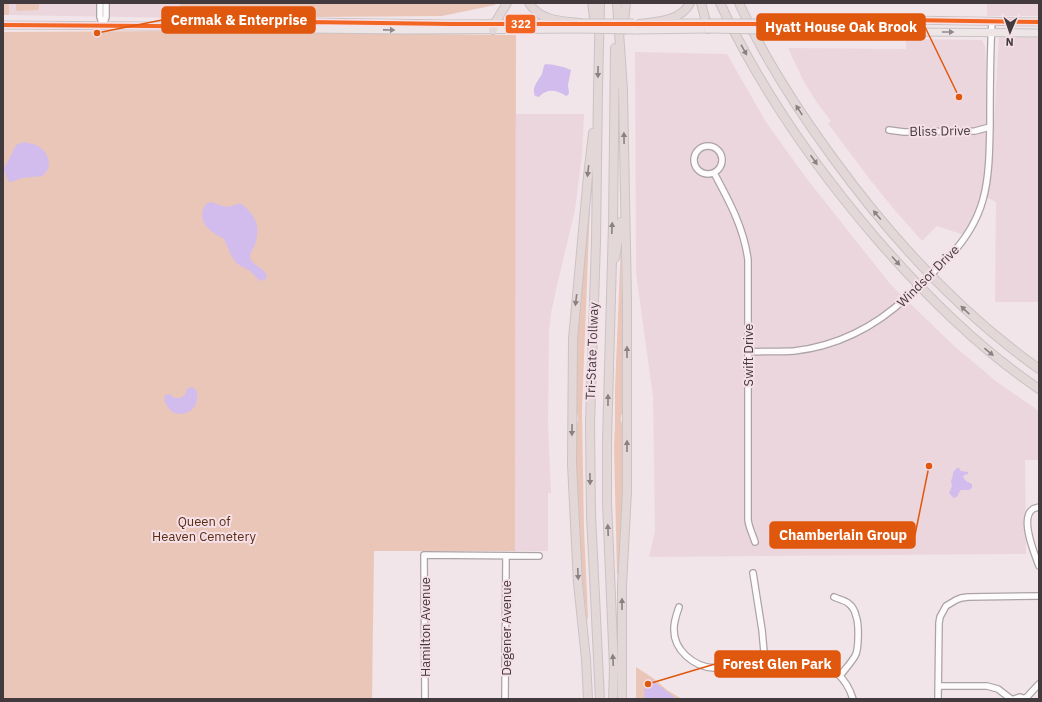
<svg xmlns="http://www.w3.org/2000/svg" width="1042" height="702" font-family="'IBM Plex Sans',sans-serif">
<rect width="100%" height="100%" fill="#f1e5e9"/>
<path fill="#ecd6de" d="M9,3H180L181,18L9,15Z
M987,3H1039V16H987Z
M999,36L1039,37V302H995L996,202L986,197L992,158Z
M906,39L982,40L985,46L986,65V172L984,190L978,208L972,222L964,235L937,226L922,241L892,207L868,177L835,133L828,124L831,121L817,103L803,80L788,48L906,49Z
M635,52L727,54L766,122L807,179L891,285L953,345L997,382L1039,411V460H1025L1026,554L649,557L655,531L653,397L636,273Z
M516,114H584L582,156L575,210L556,290L551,313L549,333L548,424L551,493H548V551H515Z"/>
<path fill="#eac6b9" d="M3,3H9V15H3Z
M16,3H39V7L38,10L17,11L16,9Z
M180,3H496L495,5L442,16L181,18Z
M164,31L516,35L515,551H374L372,699H3V32Z
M589,205H590L582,410V412L584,529L588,617L587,621L580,558L576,494L575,422H578V415L574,414L577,370L576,357L577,322Z
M621,242L624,414L621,415V422H625L623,465L622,473L623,480L622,516L618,574H617L614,446L615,425V389Z
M636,667L653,678L667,690L682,699H636Z"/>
<path fill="#d2bcee" d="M545,64C551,64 566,67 571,70L568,85L569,93L568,95L566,96C557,90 547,88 539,97L535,96C531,88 538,81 542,74C543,71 543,67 545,64Z
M24,142C27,143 30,143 33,144C43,147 49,155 49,165C48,170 46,173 42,176L22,178L11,182H9L6,176L4,169L16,145Z
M211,202C217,204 223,207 229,207C233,206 237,203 241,204C244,205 246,208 248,210C255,218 259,225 257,235C257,238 256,242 255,244C254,248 250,252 250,256C250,265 265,267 267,277L264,280L260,281L250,271L236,263L231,255L224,239C213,233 199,226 203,210C204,205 207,203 211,202Z
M192,387L196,390C204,411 175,424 166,404C164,401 164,399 165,395L170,394L174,398H180L185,395L187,389Z
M958,467L961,471L968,472V474L964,475L963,477L966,481L972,484V488L969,490H961L958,494V496L954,498L949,493L952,486L951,481L953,475V472Z
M650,679L677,699H644L645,681Z"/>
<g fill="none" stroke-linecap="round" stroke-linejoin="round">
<defs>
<path id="minor" d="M100,3V17L103,25
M103,25L106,17V3
M889,130L904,132L975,131L990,127
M694 160a14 14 0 1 1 28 0a14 14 0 1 1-28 0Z
M714,173C729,201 744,228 748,260V520C749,528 753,535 755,542
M942,264C989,219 989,182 990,122C990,88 990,54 992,21
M748,352C763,351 779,352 794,351C838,346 875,327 907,297
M1039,507C1037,508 1034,508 1033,509C1019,518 1035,555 1039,566
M753,573L762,630L765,663
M834,597C838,599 844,600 848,603C852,606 855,611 856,616C859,623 859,650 855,656C851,663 845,669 840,676
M679,607C677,613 674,621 674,628C673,650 694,667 714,668C734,667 753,664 773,662C785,661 798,658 810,660C831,663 847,679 853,699
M939,686H987L998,689L1011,699
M425,699L424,555L539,556
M505,699L506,556
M938,699L939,623L940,617L946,606L956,600L961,598L968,597L1039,596
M1014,699L1020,697L1026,699
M1025,699L1039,684"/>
<path id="major" d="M660,23H707
M769,23L907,20L1039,22
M3,25L294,27L309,29L404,30L580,29
M296,26L308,22L451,24L561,23
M634,30L708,29
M770,30L905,32L1039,33"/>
<path id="highway" d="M529,3C540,21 561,21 580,23
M592,3L595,24
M600,3L598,90L596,242L590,423L591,515L600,699
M617,3L623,90L627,300V491L622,586V699
M701,3L708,29
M720,3C760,88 814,166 875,237C924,294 977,347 1039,389
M739,3C764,58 797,109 833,158C891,238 959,312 1039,369
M639,24C657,22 681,21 690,3
M493,30L495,23L507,3
M623,30L626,3
M615,258L621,222
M588,699L586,659L578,583L572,464L573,339L588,176L593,133
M613,699L614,668L607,502V441L613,224L615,48"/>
</defs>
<use href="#minor" stroke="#aca3a6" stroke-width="8"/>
<use href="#major" stroke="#c9c3c5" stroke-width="9"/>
<use href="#highway" stroke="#c9c3c5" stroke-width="10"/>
<use href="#minor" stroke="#fdfbfc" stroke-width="5.5"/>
<use href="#major" stroke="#eee5e6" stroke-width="7"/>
<use href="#highway" stroke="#e4d7d7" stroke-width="8"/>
<defs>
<path id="minor-bridge" d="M907,297L942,264"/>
<path id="major-bridge" d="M580,23H634
M707,23H769
M580,29L634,30
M708,29L770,30"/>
</defs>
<use href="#minor-bridge" stroke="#aca3a6" stroke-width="8" stroke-linecap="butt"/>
<use href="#major-bridge" stroke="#c9c3c5" stroke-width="9" stroke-linecap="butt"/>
<use href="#minor-bridge" stroke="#fdfbfc" stroke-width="5.5"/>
<use href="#major-bridge" stroke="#eee5e6" stroke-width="7"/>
<defs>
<path id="bus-1" d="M3,25L294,27L308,22L451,24H783L907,20L1039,22"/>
</defs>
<use href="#bus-1" stroke="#f6e0e8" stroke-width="7"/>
<use href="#bus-1" stroke="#f26522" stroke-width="4"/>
</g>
<defs><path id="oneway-solid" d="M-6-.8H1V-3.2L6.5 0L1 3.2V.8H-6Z"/></defs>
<g fill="#8f8789">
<use href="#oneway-solid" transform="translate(389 30) rotate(1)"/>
<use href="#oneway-solid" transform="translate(948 32)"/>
</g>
<g fill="#8b8182">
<use href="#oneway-solid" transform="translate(744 50) rotate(61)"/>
<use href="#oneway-solid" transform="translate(598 72) rotate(91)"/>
<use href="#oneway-solid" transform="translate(799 110) rotate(-123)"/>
<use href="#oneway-solid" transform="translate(624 138) rotate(-91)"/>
<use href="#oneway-solid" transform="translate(814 160) rotate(55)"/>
<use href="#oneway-solid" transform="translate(588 171) rotate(97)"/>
<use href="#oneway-solid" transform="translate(877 215) rotate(-130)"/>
<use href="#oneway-solid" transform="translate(612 228) rotate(-88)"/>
<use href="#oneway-solid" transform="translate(896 261) rotate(48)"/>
<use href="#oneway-solid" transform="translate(576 300) rotate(97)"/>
<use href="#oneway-solid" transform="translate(965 310) rotate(-137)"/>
<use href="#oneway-solid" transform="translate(627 352) rotate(-90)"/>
<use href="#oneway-solid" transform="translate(989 352) rotate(39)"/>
<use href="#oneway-solid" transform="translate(608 400) rotate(-90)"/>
<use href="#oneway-solid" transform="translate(572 430) rotate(91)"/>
<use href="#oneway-solid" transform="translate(627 446) rotate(-90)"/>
<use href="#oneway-solid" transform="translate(590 479) rotate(89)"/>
<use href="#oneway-solid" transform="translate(608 530) rotate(-92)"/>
<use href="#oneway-solid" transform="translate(578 574) rotate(87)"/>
<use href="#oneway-solid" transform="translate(622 604) rotate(-90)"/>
<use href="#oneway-solid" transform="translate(613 660) rotate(-93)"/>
</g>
<g text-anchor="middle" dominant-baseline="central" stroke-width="4" stroke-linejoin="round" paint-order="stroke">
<g font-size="13" fill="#423a3d" stroke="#f6e0e8">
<text transform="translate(940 131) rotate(-1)">Bliss Drive</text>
<text transform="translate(928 276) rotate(-45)">Windsor Drive</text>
<text transform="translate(592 351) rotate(-88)">Tri-State Tollway</text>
<text transform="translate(748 355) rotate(-90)">Swift Drive</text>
<text transform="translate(425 627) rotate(-90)">Hamilton Avenue</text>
<text transform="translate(506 628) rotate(-90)">Degener Avenue</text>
</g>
<g font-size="13" fill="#5b2d12" stroke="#f6e0e8">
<text x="204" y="521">Queen of<tspan x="204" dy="15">Heaven Cemetery</tspan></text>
</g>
</g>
<path fill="none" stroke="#e0570e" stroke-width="1.5" d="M97 33L162 20M959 97L925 27M929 466L915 535M648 684L715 664"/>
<g fill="#e0570e" stroke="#f6e0e8" stroke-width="1.5">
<circle cx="97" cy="33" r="4"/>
<circle cx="959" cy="97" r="4"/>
<circle cx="929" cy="466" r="4"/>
<circle cx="648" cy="684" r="4"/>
</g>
<g fill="#e0570e" stroke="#e0570e" stroke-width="1.5">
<rect x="162" y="7" width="153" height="26" rx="4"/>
<rect x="757" y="14" width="168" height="26" rx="4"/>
<rect x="770" y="522" width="145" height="26" rx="4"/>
<rect x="715" y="651" width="125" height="26" rx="4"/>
</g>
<g font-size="14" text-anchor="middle" font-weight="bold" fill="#fff">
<text x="239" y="25">Cermak &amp; Enterprise</text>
<text x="841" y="32">Hyatt House Oak Brook</text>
<text x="843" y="540">Chamberlain Group</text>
<text x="777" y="669">Forest Glen Park</text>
</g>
<rect stroke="#f6e0e8" stroke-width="1.5" x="505" y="14" width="31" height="20" rx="4" fill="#f26522"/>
<g font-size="11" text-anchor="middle" font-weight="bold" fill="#fff">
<text x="521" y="28">322</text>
</g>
<rect width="1042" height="702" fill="none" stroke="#423a3d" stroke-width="8"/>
<g transform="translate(1010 32) rotate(182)" stroke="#f6e0e8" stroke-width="3" paint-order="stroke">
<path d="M0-3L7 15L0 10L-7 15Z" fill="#423a3d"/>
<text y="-6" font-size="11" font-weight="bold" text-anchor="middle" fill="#423a3d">N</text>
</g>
</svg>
